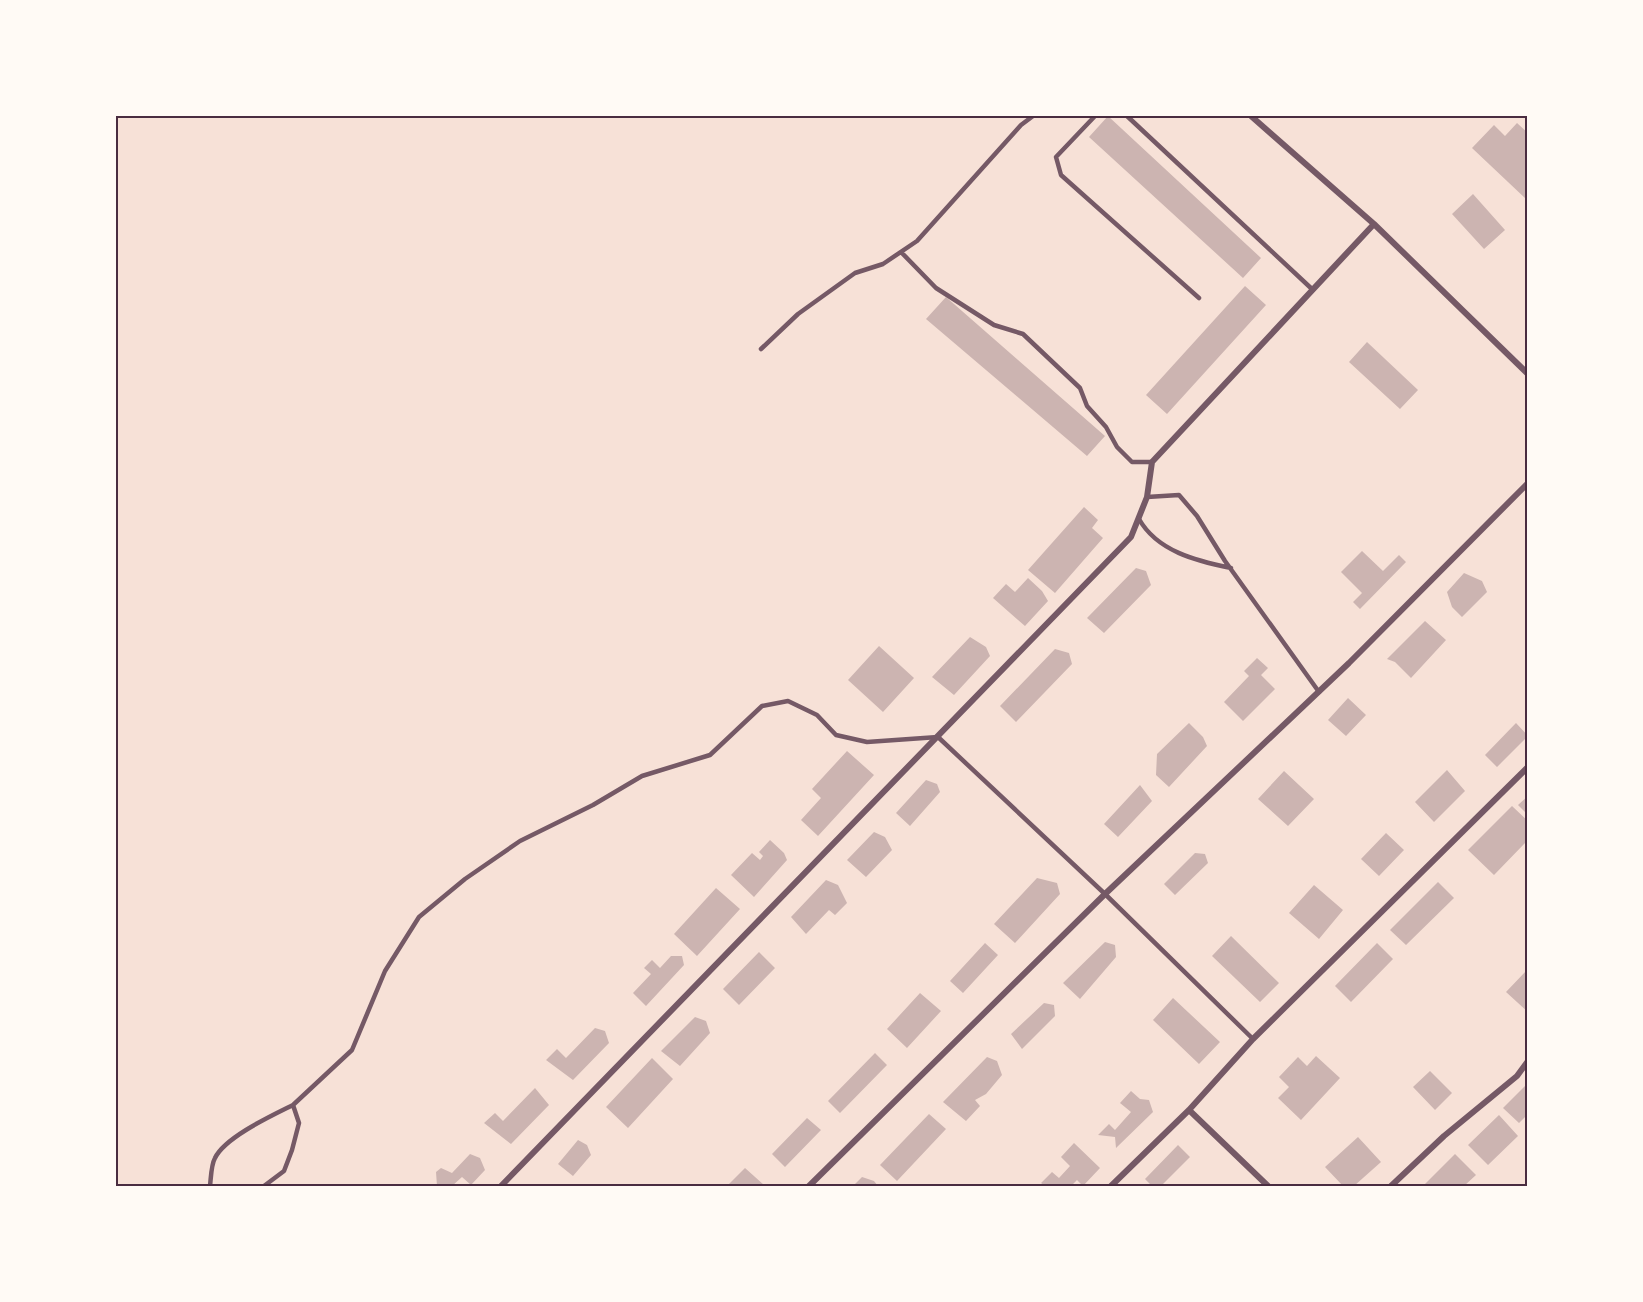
<svg xmlns="http://www.w3.org/2000/svg" width="1643" height="1302" font-family="Manrope,sans-serif">
<rect width="100%" height="100%" fill="#f7e1d7"/>
<path fill="#ccb4b1" d="M1108,116L1261,258L1243,278L1089,137Z
M1517,123L1528,133V201L1472,148L1494,125L1505,136Z
M1473,194L1505,230L1484,249L1452,214Z
M1245,286L1266,305L1167,414L1146,395Z
M946,297L1105,436L1087,456L926,319Z
M1367,342L1418,390L1400,409L1349,362Z
M1084,507L1098,520L1092,528L1103,538L1055,593L1028,570Z
M1362,551L1383,571L1399,555L1406,562L1360,609L1353,602L1362,593L1341,572Z
M1136,568L1146,571L1151,585L1104,633L1087,618Z
M1464,573L1482,581L1487,592L1462,617L1452,607L1447,592Z
M1028,578L1042,591L1048,601L1025,626L993,598L1006,584L1015,592Z
M1425,621L1446,640L1411,678L1395,662L1387,659Z
M970,637L986,647L990,656L954,695L932,677Z
M879,646L914,678L883,712L848,680Z
M1055,649L1069,653L1072,664L1016,722L1000,706Z
M1257,658L1268,668L1261,675L1275,689L1243,721L1224,702L1249,676L1244,671Z
M1348,698L1366,715L1346,736L1328,720Z
M1189,723L1203,737L1207,746L1169,787L1156,775L1157,754Z
M1516,723L1528,736L1497,767L1485,755Z
M847,751L874,775L818,836L801,820L821,798L812,789Z
M1447,770L1465,791L1434,822L1415,802Z
M1284,771L1314,799L1288,826L1258,799Z
M926,780L937,784L940,792L910,826L896,813Z
M1140,785L1152,801L1118,837L1104,824Z
M1528,796V815L1518,805Z
M1512,806L1528,821V840L1494,875L1468,850Z
M874,832L885,837L892,850L866,877L847,860Z
M1386,833L1404,850L1379,876L1361,859Z
M770,840L784,853L787,860L754,897L731,875L752,853L760,860L763,856L759,852Z
M1195,853L1205,854L1208,863L1175,895L1164,884Z
M1037,878L1057,883L1060,894L1015,943L994,924Z
M826,880L838,885L847,903L835,915L829,910L806,934L791,917Z
M1438,882L1454,898L1406,945L1390,930Z
M1314,885L1343,910L1319,939L1289,913Z
M716,888L740,909L697,956L674,934Z
M1231,936L1279,983L1260,1002L1212,956Z
M1105,942L1115,945L1116,957L1080,999L1063,983Z
M985,943L998,955L963,993L950,981Z
M1377,943L1393,959L1351,1002L1335,986Z
M759,952L775,968L739,1005L723,989Z
M671,956H682L684,965L646,1006L633,993L651,974L644,968L652,960L660,968Z
M1528,969V1012L1506,992Z
M920,993L941,1011L907,1048L887,1029Z
M1173,998L1220,1042L1199,1064L1153,1020Z
M1044,1003L1054,1005L1055,1016L1022,1049L1011,1034Z
M695,1017L706,1021L710,1033L680,1066L661,1051Z
M595,1028L605,1031L609,1043L573,1080L546,1060L557,1049L566,1058Z
M875,1053L887,1065L840,1113L828,1101Z
M1316,1056L1340,1078L1301,1120L1278,1098L1289,1087L1279,1077L1298,1057L1307,1066Z
M987,1057L997,1061L1002,1075L986,1094L975,1100L980,1106L966,1121L943,1102Z
M652,1058L673,1079L628,1128L606,1107Z
M1430,1071L1452,1093L1435,1110L1413,1087Z
M1528,1083V1114L1519,1123L1503,1108Z
M535,1088L549,1105L511,1144L484,1123L495,1113L503,1121Z
M1131,1091L1140,1099L1149,1100L1153,1112L1116,1148L1115,1137L1098,1135L1109,1124L1115,1130L1131,1112L1120,1103Z
M929,1114L946,1129L897,1181L880,1165Z
M1499,1115L1518,1136L1488,1165L1468,1145Z
M807,1118L821,1130L785,1167L772,1154Z
M1358,1137L1381,1162L1354,1186H1343L1325,1167Z
M578,1140L587,1145L591,1155L573,1176L558,1164Z
M1074,1143L1100,1168L1083,1186L1077,1180L1071,1186H1045L1041,1183L1052,1172L1059,1178L1070,1166L1061,1157Z
M1178,1145L1190,1157L1161,1186H1152L1145,1179Z
M470,1154L480,1158L485,1170L471,1185L462,1177L452,1186H437L436,1172L441,1168L452,1173Z
M1455,1154L1476,1175L1464,1186H1423Z
M745,1168L765,1186H727Z
M862,1177L874,1181L878,1186H853Z"/>
<g fill="none" stroke-linecap="round" stroke-linejoin="round">
<path stroke="#755966" stroke-width="4.5" d="M1095,116L1056,157L1061,175L1199,298
M1127,116L1313,290
M901,252L936,288L994,325L1023,334L1080,388L1087,406L1106,427L1117,447L1132,462H1152
M761,349L798,314L855,273L883,264L917,241L1021,125L1033,116
M1147,497L1179,495L1197,516L1225,561L1319,692
M1139,519C1157,551 1196,561 1231,568
M210,1186C211,1178 211,1165 215,1158C225,1137 273,1115 293,1105
M264,1186L284,1171L292,1150L299,1123L293,1105L352,1050L385,971L419,917L465,879L520,841L593,805L642,776L710,755L762,706L788,701L817,715L836,735L867,742L938,737L1105,894L1253,1039"/>
<path stroke="#755966" stroke-width="6" d="M1251,116L1374,224L1528,374
M1189,1110L1268,1186
M501,1186L1131,537L1147,497L1152,462L1374,224
M809,1186L1105,894L1349,663L1528,483
M1111,1186L1189,1110L1253,1039L1528,767
M1391,1186L1444,1136L1517,1076L1528,1061"/>
</g>
<rect width="1643" height="1302" fill="none" stroke="#fffaf5" stroke-width="234"/>
<rect x="117" y="117" width="1409" height="1068" fill="none" stroke="#4a2c40" stroke-width="2"/>
</svg>
